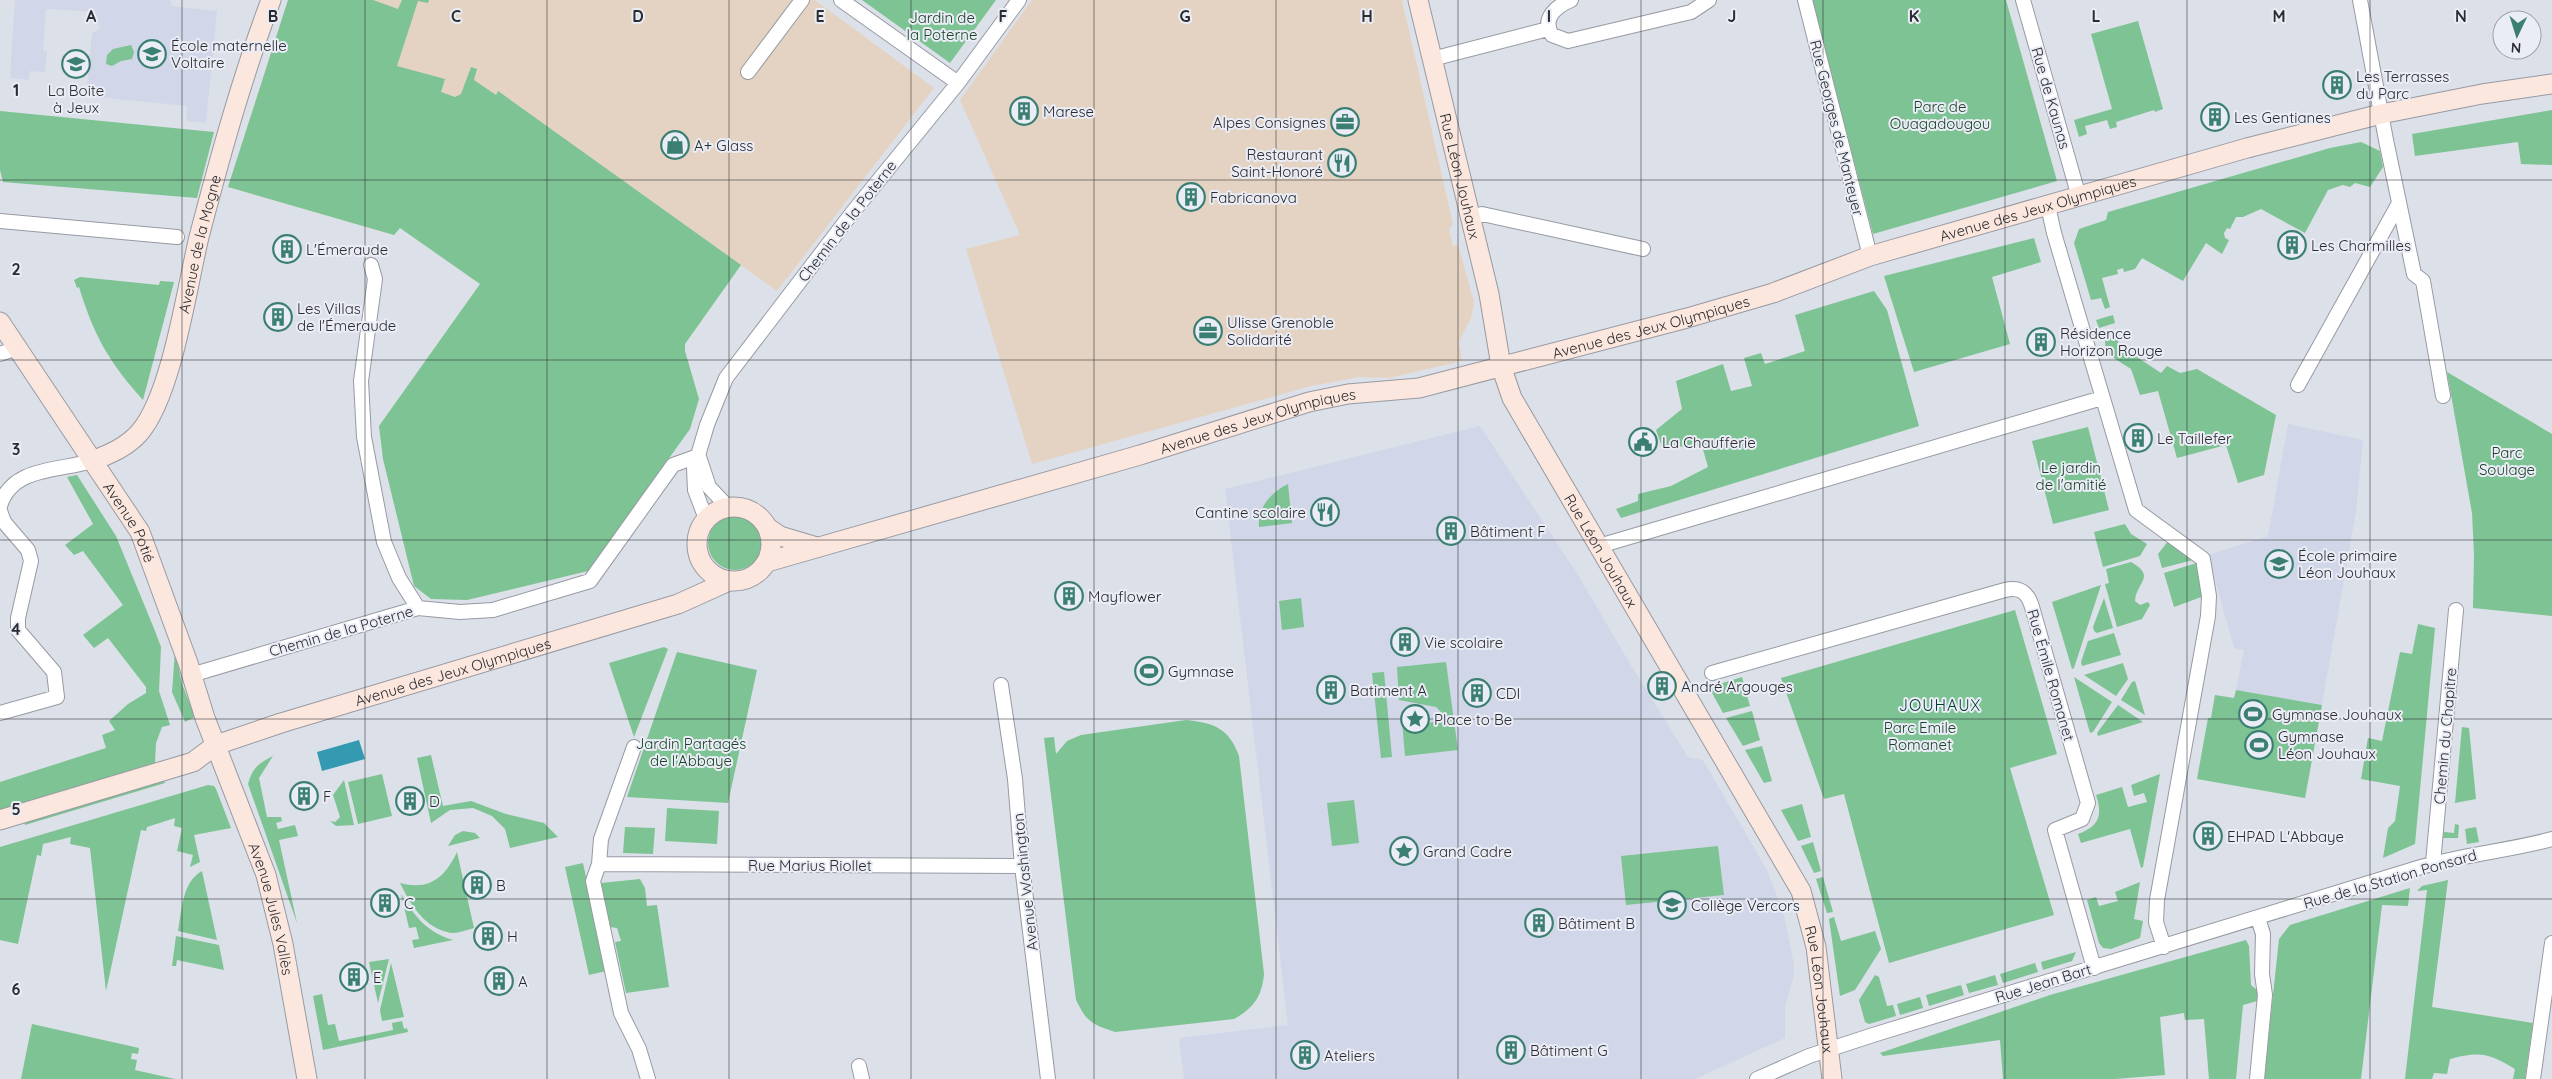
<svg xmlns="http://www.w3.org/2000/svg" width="2552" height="1079" font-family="Quicksand,sans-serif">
<rect width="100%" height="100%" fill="#dce0e9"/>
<path fill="#e4d3c2" d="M288,0H815L934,88L777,291L498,92L394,235L228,187Z
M1032,0H1402L1453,224L1449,229L1453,246L1458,245L1474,302L1471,318L1459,342L1462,361L1389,378L1359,377L1311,386L1032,464L966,249L1020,235L960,100Z"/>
<path fill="#d1d7e8" d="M15,0H171V6L217,11L206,123L186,121L187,106L86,96L92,33L101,28L94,17V12L46,9L43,51H47L45,72L30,71L29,80L10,78Z
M2288,424L2363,440L2356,511L2322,705L2236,690L2244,650L2234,648L2208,555L2268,536Z
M1480,426L1578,575L1629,662L1688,757L1703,760L1767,870L1783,911L1794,965V976L1785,1006V1038L1695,1079H1184L1179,1038L1288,1025L1225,489Z"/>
<path fill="#7dc393" d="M288,0H373L398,9L402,0H429L428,3L418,1L397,66L445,79L441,92L455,97L461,94L471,67L477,69L474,80L496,95L498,91L741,265L685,344V351L699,399L690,429L588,571L467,600L431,599L414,586L383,459L379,426L480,284L400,228L394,235L228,187Z
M862,0H996L950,63Z
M1812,0H2006L2057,181L1873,234Z
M2138,21L2163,109L2155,112L2154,110L2116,122L2117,127L2110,129L2107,120L2085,126L2087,134L2079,137L2074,120L2112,109L2091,34Z
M131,45L134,52L132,59L121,61L112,66L106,64L107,55L113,49Z
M2552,110V165L2521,164L2518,142L2415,156L2412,134Z
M0,111L214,132L197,198L3,182L0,170Z
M2361,142L2380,151L2383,167L2370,187L2355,183L2350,187L2343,185L2328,190L2305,233L2261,209L2243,217H2236L2230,229L2227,228L2224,233L2225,238L2229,240L2222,254L2206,243L2183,281L2142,258L2135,269L2124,272L2123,268L2117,270L2118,274L2102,278L2110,307L2105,309L2101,298L2091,300L2074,243L2079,229L2106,220L2108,212L2330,148Z
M2034,238L2041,262L1992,277L2010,344L1914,372L1884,276Z
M80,277L159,285L160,281L174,282L143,400C109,362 94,336 79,287L77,288L74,280Z
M1874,291L1887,310L1919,426L1621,518L1616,509L1638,501V494L1671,486L1708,467L1702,446L1662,447L1656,430L1682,409L1676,381L1723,364L1731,391L1752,386L1744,358L1761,353L1765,364L1805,351L1795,315Z
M2113,315L2115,323L2099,328L2096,320Z
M2115,336H2122L2117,344L2161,373L2167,366L2180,373L2197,369L2276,415L2264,475L2238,483L2226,445L2177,458L2158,391L2140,395L2131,369L2106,353L2105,341Z
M2447,372L2552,434V616L2473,608L2474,554L2472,513Z
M2088,427L2109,510L2053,524L2032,441Z
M77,475L116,536L155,631L161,647L159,691L170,725L162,727L156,743L155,763L0,810V782L106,748L102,735L115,730L109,721L128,704L146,693V687L108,638L94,648L83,635L123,605L83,551L74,555L65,545L93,524L67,477Z
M1288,484L1292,523L1259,527C1257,508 1271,492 1288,484Z
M708 543a27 27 0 1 1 54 0a27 27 0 1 1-54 0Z
M2125,524L2131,534L2147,544L2140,556L2103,567L2094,532Z
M2169,540L2197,559L2162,568L2158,554Z
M2131,562C2157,577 2136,582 2135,601L2140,605L2148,602L2150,605L2142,619L2117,627L2105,584L2109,583L2106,569Z
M2200,562L2204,596L2174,607L2164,573Z
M2101,585L2074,668L2072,669L2052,602Z
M1301,598L1304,627L1282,630L1279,601Z
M2104,598L2113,628L2097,633L2094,631L2093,627Z
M2015,610L2057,754L2010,768L2054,915L1889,963L1844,794L1824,799L1781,678Z
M2418,624L2435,628L2415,844L2383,858L2388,828L2395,821L2400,786L2361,779L2368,738L2382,741L2400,652L2412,654Z
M2114,633L2121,655L2082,666L2081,662L2088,641Z
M664,647L668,649L634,737L609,663Z
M175,651L182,684L195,717L185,722L172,692Z
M677,652L757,670L728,803L627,797Z
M1446,662L1458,750L1405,756L1402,721L1406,720L1408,725C1420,724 1436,724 1445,716L1436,707L1399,700L1397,667Z
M2123,663L2128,679L2116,696L2084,675Z
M1384,672L1392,757L1381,758L1372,673Z
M1742,677L1750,706L1723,713L1711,691L1713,686Z
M2074,677L2112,702L2093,732L2090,733Z
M2135,681L2145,715L2121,700L2132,682Z
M2236,690L2322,705L2305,798L2197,779L2208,718H2211L2215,695L2234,698Z
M2118,705L2143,722L2098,736L2097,733Z
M1752,711L1760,740L1743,746L1726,718Z
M1186,720C1214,723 1229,728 1239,756L1264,974C1262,996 1254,1008 1234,1019L1115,1032C1091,1024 1087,1022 1076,1000L1044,738L1054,737L1056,754L1067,741L1081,735Z
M2462,727L2469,728L2476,799L2455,803Z
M1762,746L1772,781L1764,783L1745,750Z
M431,755L443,806L471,801L506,814L544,823L558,837L510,848L505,829L492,816L473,808L450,810L431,823L417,758Z
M273,756L259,778L267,817H281L282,821L276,823L278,829L295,825L298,836L279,840L297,923L248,784C252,768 259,763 273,756Z
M382,774L392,816L358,824L348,782Z
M2160,774L2143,867L2141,868L2130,829L2081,843L2078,834C2099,826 2103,816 2096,795L2122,787L2128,807L2147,802L2144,793L2134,796L2131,785Z
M163,777L165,783L25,825L23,819Z
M344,780L354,825L336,826L330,821L335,822L340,817L333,795Z
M208,785L214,786L216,789L231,828L194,835L200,862L190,867L193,855L177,851L182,828L174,826L175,818L147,827L146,831L141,830L106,991L90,848L70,844L71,837L43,844L41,856L37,855L18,944L0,940V847Z
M1354,800L1359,843L1332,846L1327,803Z
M1802,804L1811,837L1798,841L1781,810Z
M667,808L719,811L717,844L665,841Z
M2455,824L2459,825L2458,838H2443L2444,832L2454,833Z
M625,827L655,828L653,854L623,853Z
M2476,827L2479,842L2467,844L2465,829Z
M463,831L475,833L480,838L448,846L455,835Z
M1813,842L1821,871L1814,873L1801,846Z
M1718,846L1724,895L1626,905L1621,856Z
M457,852L474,928C466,930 455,935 447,932C423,926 410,903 400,883C430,891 445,877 457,852Z
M583,863L606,971L589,975L565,867Z
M202,871L217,940L178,931C182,910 182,882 202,871Z
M1823,877L1833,912L1827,913L1816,879Z
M640,879L645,888L647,906L657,905L669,987L626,993L615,942L621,941L617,928L610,927L601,883Z
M2448,880L2432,1007L2533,1023L2525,1079H2513L2515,1069C2489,1053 2479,1051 2450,1059L2447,1074L2434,1073L2432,1079H2405L2427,890L2417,891L2422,886Z
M2140,882L2134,919L2143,921L2140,938L2111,949L2103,948L2099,943L2087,900L2096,897L2099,906L2118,901L2115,892Z
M2410,888L2408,906L2382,905L2361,1079H2264L2279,939L2290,925Z
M401,894C415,917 427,932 453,940L414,948L412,940L419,939L416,927L409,928Z
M1834,917L1841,941L1875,931L1881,949L1855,990L1840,996L1829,919Z
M176,936L219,945L224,970L177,960L176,966H172Z
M2246,940L2249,946L2251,985L2258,991L2257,1001L2243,1005L2236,1079H2209L2204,1019L2185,1020L2184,1013L2160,1017L2165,1075L2115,1079H2003L2000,1040L1883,1056L1880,1053L2050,995Z
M2076,952L2072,961L2043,970L2041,962Z
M389,959L378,1003L369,962Z
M391,963L404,1017L382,1021L380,1010Z
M2035,963L2038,972L2003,983L2000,974Z
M1875,975L1879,977L1887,1006L1893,1005L1896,1016L1869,1024L1865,1022L1859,1000Z
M1995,975L1998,985L1969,993L1966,984Z
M1961,985L1964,995L1929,1006L1926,995Z
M322,994L328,1025L335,1024L339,1041L393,1030L392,1023L402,1021L404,1029L407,1028L408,1032L323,1050L313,996Z
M1920,997L1923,1008L1900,1015L1897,1004Z
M32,1024L139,1048L138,1054L132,1053L131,1059L137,1060L135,1070L175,1079H21Z"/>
<path fill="#349ab1" d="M359,740L365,759L322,771L317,752Z"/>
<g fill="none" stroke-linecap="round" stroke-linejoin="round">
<defs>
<path id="street" d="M841,0L958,83
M1571,0C1557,6 1541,18 1552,35L1568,41L1691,12L1709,0
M1805,0L1870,256
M2023,0L2079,197
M2360,0L2386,140L2414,274L2423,281L2443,396
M1432,59L1548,29
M748,72L802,0
M2048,206L2054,233L2136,510L2203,559L2209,596L2208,616L2157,900L2156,922L2164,947
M1470,217L1482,214L1643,249
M0,221L177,237
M371,265L375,279L361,381L364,437L384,542L399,578L418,608
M0,354L17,348
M2298,385L2398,205
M699,457L709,487L728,507
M0,506C12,466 60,471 92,461
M0,511L4,522L28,550L31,561L18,618V630L54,672L57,697L0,713
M706,519L695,490L694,469L707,425L726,378L852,213L958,83L1019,0
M1599,546L2102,398
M1712,673L2005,590C2020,586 2028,593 2032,607L2088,803L2082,819L2055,830L2094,968
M191,675L418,608L460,612L493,610L590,581L673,465L698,456
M1001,685L1015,779L1022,866L1048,1079
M634,747L601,839L599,864L593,881L621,1013L639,1049L648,1079
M2433,863L2456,610
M599,864L1022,866
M859,1066L862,1079
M1757,1079L1809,1056L1873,1035L2421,867C2464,854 2509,851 2552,839
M2257,1079L2265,995L2262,974L2263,934L2258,918
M2533,1079L2552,943"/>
<g id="secondary">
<path id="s1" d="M1418,0L1489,294L1501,366L1512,398L1801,891L1816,947L1832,1079"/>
<path id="s2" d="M0,322L140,532L188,663L205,718L266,875L283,944L307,1079"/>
<path id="s3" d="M92,461C110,454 127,447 140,432C172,394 187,287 199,237C220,157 242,77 271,0"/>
<circle cx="734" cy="544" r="37"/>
<path d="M768,528L780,536L817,547"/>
<path id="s4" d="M767,562L1140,455L1309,402L1348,394L1419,388L1687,318L1773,293L1870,256L2247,148L2381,114L2482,94L2552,84"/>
<path id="s5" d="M0,820L193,762L216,745L281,723L678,604L729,581"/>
</g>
</defs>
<use href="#street" stroke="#979aa3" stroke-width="16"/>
<use href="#secondary" stroke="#979aa3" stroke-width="21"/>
<use href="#street" stroke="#fff" stroke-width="14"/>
<use href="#secondary" stroke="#fce7de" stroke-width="19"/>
</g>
<path fill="none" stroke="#2b2c30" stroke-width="1" stroke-opacity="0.55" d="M182,0V1079M365,0V1079M547,0V1079M729,0V1079M911,0V1079M1094,0V1079M1276,0V1079M1458,0V1079M1641,0V1079M1823,0V1079M2005,0V1079M2187,0V1079M2370,0V1079M0,180H2552M0,360H2552M0,540H2552M0,719H2552M0,899H2552"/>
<defs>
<symbol id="school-ring" viewBox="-11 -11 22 22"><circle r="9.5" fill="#eaedf6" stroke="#3b7f73" stroke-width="1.5"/><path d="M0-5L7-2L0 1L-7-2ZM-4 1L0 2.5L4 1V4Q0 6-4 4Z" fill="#3b7f73"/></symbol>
<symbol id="building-ring" viewBox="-11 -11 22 22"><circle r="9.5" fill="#eaedf6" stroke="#3b7f73" stroke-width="1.5"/><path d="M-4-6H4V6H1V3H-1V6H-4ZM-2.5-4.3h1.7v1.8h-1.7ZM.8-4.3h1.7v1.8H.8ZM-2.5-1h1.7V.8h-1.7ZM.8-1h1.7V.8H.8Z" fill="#3b7f73"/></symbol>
<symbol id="office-ring" viewBox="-11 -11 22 22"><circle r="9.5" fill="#eaedf6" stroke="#3b7f73" stroke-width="1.5"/><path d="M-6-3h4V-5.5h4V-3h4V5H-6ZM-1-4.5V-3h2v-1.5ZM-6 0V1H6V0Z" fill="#3b7f73"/></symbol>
<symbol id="shop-ring" viewBox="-11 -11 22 22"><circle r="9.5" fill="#eaedf6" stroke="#3b7f73" stroke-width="1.5"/><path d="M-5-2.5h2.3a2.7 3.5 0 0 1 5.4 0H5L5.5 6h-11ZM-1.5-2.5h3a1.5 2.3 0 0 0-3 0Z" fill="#3b7f73"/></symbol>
<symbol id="restaurant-ring" viewBox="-11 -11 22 22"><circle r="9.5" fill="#eaedf6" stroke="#3b7f73" stroke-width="1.5"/><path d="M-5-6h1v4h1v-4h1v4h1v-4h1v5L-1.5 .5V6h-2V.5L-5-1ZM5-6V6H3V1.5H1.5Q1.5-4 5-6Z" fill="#3b7f73"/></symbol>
<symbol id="civic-ring" viewBox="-11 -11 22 22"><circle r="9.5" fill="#eaedf6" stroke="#3b7f73" stroke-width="1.5"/><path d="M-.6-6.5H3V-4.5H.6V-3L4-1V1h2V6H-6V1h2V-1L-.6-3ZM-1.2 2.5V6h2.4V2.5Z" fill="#3b7f73"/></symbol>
<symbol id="stadium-ring" viewBox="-11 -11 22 22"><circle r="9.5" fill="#eaedf6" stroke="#3b7f73" stroke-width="1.5"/><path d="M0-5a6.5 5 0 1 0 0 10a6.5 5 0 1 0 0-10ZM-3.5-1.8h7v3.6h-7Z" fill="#3b7f73"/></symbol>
<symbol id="sight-ring" viewBox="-11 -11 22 22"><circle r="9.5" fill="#eaedf6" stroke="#3b7f73" stroke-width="1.5"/><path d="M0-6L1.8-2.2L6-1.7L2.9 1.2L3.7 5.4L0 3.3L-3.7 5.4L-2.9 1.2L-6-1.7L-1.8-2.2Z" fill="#3b7f73"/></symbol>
</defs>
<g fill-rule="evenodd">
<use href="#school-ring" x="136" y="38" width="32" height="32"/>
<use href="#school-ring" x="60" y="48" width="32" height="32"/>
<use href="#building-ring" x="2321" y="69" width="32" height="32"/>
<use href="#building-ring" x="1008" y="95" width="32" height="32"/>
<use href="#building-ring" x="2199" y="101" width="32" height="32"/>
<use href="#office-ring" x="1329" y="106" width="32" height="32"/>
<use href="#shop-ring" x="659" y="129" width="32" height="32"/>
<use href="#restaurant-ring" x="1326" y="147" width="32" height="32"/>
<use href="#building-ring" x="1175" y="181" width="32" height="32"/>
<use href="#building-ring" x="2276" y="229" width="32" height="32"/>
<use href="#building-ring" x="271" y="233" width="32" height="32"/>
<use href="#building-ring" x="262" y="301" width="32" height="32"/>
<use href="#office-ring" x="1192" y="315" width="32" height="32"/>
<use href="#building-ring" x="2025" y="326" width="32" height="32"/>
<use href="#building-ring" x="2122" y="422" width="32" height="32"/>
<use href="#civic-ring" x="1627" y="426" width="32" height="32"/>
<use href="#restaurant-ring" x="1309" y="496" width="32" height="32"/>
<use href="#building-ring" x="1435" y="515" width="32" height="32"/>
<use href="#school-ring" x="2263" y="548" width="32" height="32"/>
<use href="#building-ring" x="1053" y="580" width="32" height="32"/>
<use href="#building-ring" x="1389" y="626" width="32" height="32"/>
<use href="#stadium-ring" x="1133" y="655" width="32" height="32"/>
<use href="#building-ring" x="1646" y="670" width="32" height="32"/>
<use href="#building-ring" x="1315" y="674" width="32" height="32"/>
<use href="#building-ring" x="1461" y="677" width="32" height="32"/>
<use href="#stadium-ring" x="2237" y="698" width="32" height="32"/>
<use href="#sight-ring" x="1399" y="703" width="32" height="32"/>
<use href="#stadium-ring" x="2243" y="729" width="32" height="32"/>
<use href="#building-ring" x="288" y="780" width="32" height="32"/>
<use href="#building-ring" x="394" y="785" width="32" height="32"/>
<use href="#building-ring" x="2192" y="820" width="32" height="32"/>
<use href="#sight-ring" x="1388" y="835" width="32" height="32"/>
<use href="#building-ring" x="461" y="869" width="32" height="32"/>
<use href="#building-ring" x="369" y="887" width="32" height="32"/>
<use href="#school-ring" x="1656" y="889" width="32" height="32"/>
<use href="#building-ring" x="1523" y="907" width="32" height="32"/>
<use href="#building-ring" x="472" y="920" width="32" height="32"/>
<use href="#building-ring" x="338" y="961" width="32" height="32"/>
<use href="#building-ring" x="483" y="965" width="32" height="32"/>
<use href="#building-ring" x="1495" y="1034" width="32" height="32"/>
<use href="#building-ring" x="1289" y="1039" width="32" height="32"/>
</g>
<g text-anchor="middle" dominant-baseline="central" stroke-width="4" stroke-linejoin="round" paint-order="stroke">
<g font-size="15" fill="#1c4129" stroke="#eaedf6">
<text x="942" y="17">Jardin de<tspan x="942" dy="17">la Poterne</tspan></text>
<text x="1940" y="106">Parc de<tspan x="1940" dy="17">Ouagadougou</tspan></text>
<text x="2507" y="452">Parc<tspan x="2507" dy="17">Soulage</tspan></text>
<text x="2071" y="467">Le jardin<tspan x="2071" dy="17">de l'amitié</tspan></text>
<text x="1920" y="727">Parc Emile<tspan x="1920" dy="17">Romanet</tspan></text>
<text x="691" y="743">Jardin Partagés<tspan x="691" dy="17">de l'Abbaye</tspan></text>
</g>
<g font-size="15" fill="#2b2c30" stroke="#eaedf6" text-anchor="start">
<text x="171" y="45">École maternelle<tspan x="171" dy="17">Voltaire</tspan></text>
<text x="2356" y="76">Les Terrasses<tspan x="2356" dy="17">du Parc</tspan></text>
<text x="76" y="90" text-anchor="middle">La Boite<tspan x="76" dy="17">à Jeux</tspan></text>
<text x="1043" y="111">Marese</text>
<text x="2234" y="117">Les Gentianes</text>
<text x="1326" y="122" text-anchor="end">Alpes Consignes</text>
<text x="694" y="145">A+ Glass</text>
<text x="1323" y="154" text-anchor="end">Restaurant<tspan x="1323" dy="17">Saint-Honoré</tspan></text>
<text x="1210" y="197">Fabricanova</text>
<text x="2311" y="245">Les Charmilles</text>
<text x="306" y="249">L'Émeraude</text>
<text x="297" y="308">Les Villas<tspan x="297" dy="17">de l'Émeraude</tspan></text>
<text x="1227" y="322">Ulisse Grenoble<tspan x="1227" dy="17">Solidarité</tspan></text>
<text x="2060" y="333">Résidence<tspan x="2060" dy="17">Horizon Rouge</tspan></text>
<text x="2157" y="438">Le Taillefer</text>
<text x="1662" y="442">La Chaufferie</text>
<text x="1306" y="512" text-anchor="end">Cantine scolaire</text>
<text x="1470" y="531">Bâtiment F</text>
<text x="2298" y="555">École primaire<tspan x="2298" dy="17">Léon Jouhaux</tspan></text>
<text x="1088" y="596">Mayflower</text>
<text x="1424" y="642">Vie scolaire</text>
<text x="1168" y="671">Gymnase</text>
<text x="1681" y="686">André Argouges</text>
<text x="1350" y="690">Batiment A</text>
<text x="1496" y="693">CDI</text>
<text x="2272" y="714">Gymnase Jouhaux</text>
<text x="1434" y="719">Place to Be</text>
<text x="2278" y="736">Gymnase<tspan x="2278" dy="17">Léon Jouhaux</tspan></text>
<text x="323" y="796">F</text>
<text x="429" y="801">D</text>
<text x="2227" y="836">EHPAD L'Abbaye</text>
<text x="1423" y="851">Grand Cadre</text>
<text x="496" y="885">B</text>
<text x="404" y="903">C</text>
<text x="1691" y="905">Collège Vercors</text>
<text x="1558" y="923">Bâtiment B</text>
<text x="507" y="936">H</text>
<text x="373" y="977">E</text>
<text x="518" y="981">A</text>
<text x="1530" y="1050">Bâtiment G</text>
<text x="1324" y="1055">Ateliers</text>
</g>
<g font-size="15" fill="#2b2c30" stroke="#eaedf6">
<text transform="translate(2051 98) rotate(74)">Rue de Kaunas</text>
<text transform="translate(1837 128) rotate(76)">Rue Georges de Manteyer</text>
<text stroke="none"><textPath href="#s1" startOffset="181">Rue Léon Jouhaux</textPath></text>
<text stroke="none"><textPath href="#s4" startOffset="1321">Avenue des Jeux Olympiques</textPath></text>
<text transform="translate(847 221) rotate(-52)">Chemin de la Poterne</text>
<text stroke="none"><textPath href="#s3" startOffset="255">Avenue de la Mogne</textPath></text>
<text stroke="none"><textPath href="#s4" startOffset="916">Avenue des Jeux Olympiques</textPath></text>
<text stroke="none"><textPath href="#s4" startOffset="511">Avenue des Jeux Olympiques</textPath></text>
<text stroke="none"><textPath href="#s2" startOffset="239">Avenue Potié</textPath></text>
<text stroke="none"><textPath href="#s1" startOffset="586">Rue Léon Jouhaux</textPath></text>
<text transform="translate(341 631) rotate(-16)">Chemin de la Poterne</text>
<text stroke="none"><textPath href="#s5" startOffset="478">Avenue des Jeux Olympiques</textPath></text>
<text transform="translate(2051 675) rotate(74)">Rue Émile Romanet</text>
<text transform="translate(2445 736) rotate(-85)">Chemin du Chapitre</text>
<text x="810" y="865">Rue Marius Riollet</text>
<text transform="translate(2390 879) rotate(-16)">Rue de la Station Ponsard</text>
<text transform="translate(1025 882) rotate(-96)">Avenue Washington</text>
<text stroke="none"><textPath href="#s2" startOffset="652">Avenue Jules Vallès</textPath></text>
<text transform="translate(2043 983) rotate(-17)">Rue Jean Bart</text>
<text stroke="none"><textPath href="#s1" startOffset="1081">Rue Léon Jouhaux</textPath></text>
</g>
<g font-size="16" letter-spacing="1" fill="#003e35" stroke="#eaedf6">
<text x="1940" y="705">JOUHAUX</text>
</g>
</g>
<g font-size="16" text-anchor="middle" font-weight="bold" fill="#2b2c30" stroke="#eaedf6" stroke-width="4" stroke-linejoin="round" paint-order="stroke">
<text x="91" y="22">A</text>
<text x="273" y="22">B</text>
<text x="456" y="22">C</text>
<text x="638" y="22">D</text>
<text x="820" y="22">E</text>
<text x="1003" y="22">F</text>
<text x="1185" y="22">G</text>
<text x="1367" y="22">H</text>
<text x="1549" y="22">I</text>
<text x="1732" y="22">J</text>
<text x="1914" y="22">K</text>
<text x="2096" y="22">L</text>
<text x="2279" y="22">M</text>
<text x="2461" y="22">N</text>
<text x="16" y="96">1</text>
<text x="16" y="275">2</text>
<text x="16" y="455">3</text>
<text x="16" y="635">4</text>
<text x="16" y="815">5</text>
<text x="16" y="995">6</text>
</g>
<g transform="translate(2517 35) rotate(184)"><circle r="24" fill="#eaedf6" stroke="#9ea0a7"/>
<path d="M0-4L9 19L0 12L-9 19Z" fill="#3b7f73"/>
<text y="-8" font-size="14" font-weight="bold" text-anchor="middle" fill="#2b2c30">N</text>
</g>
</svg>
